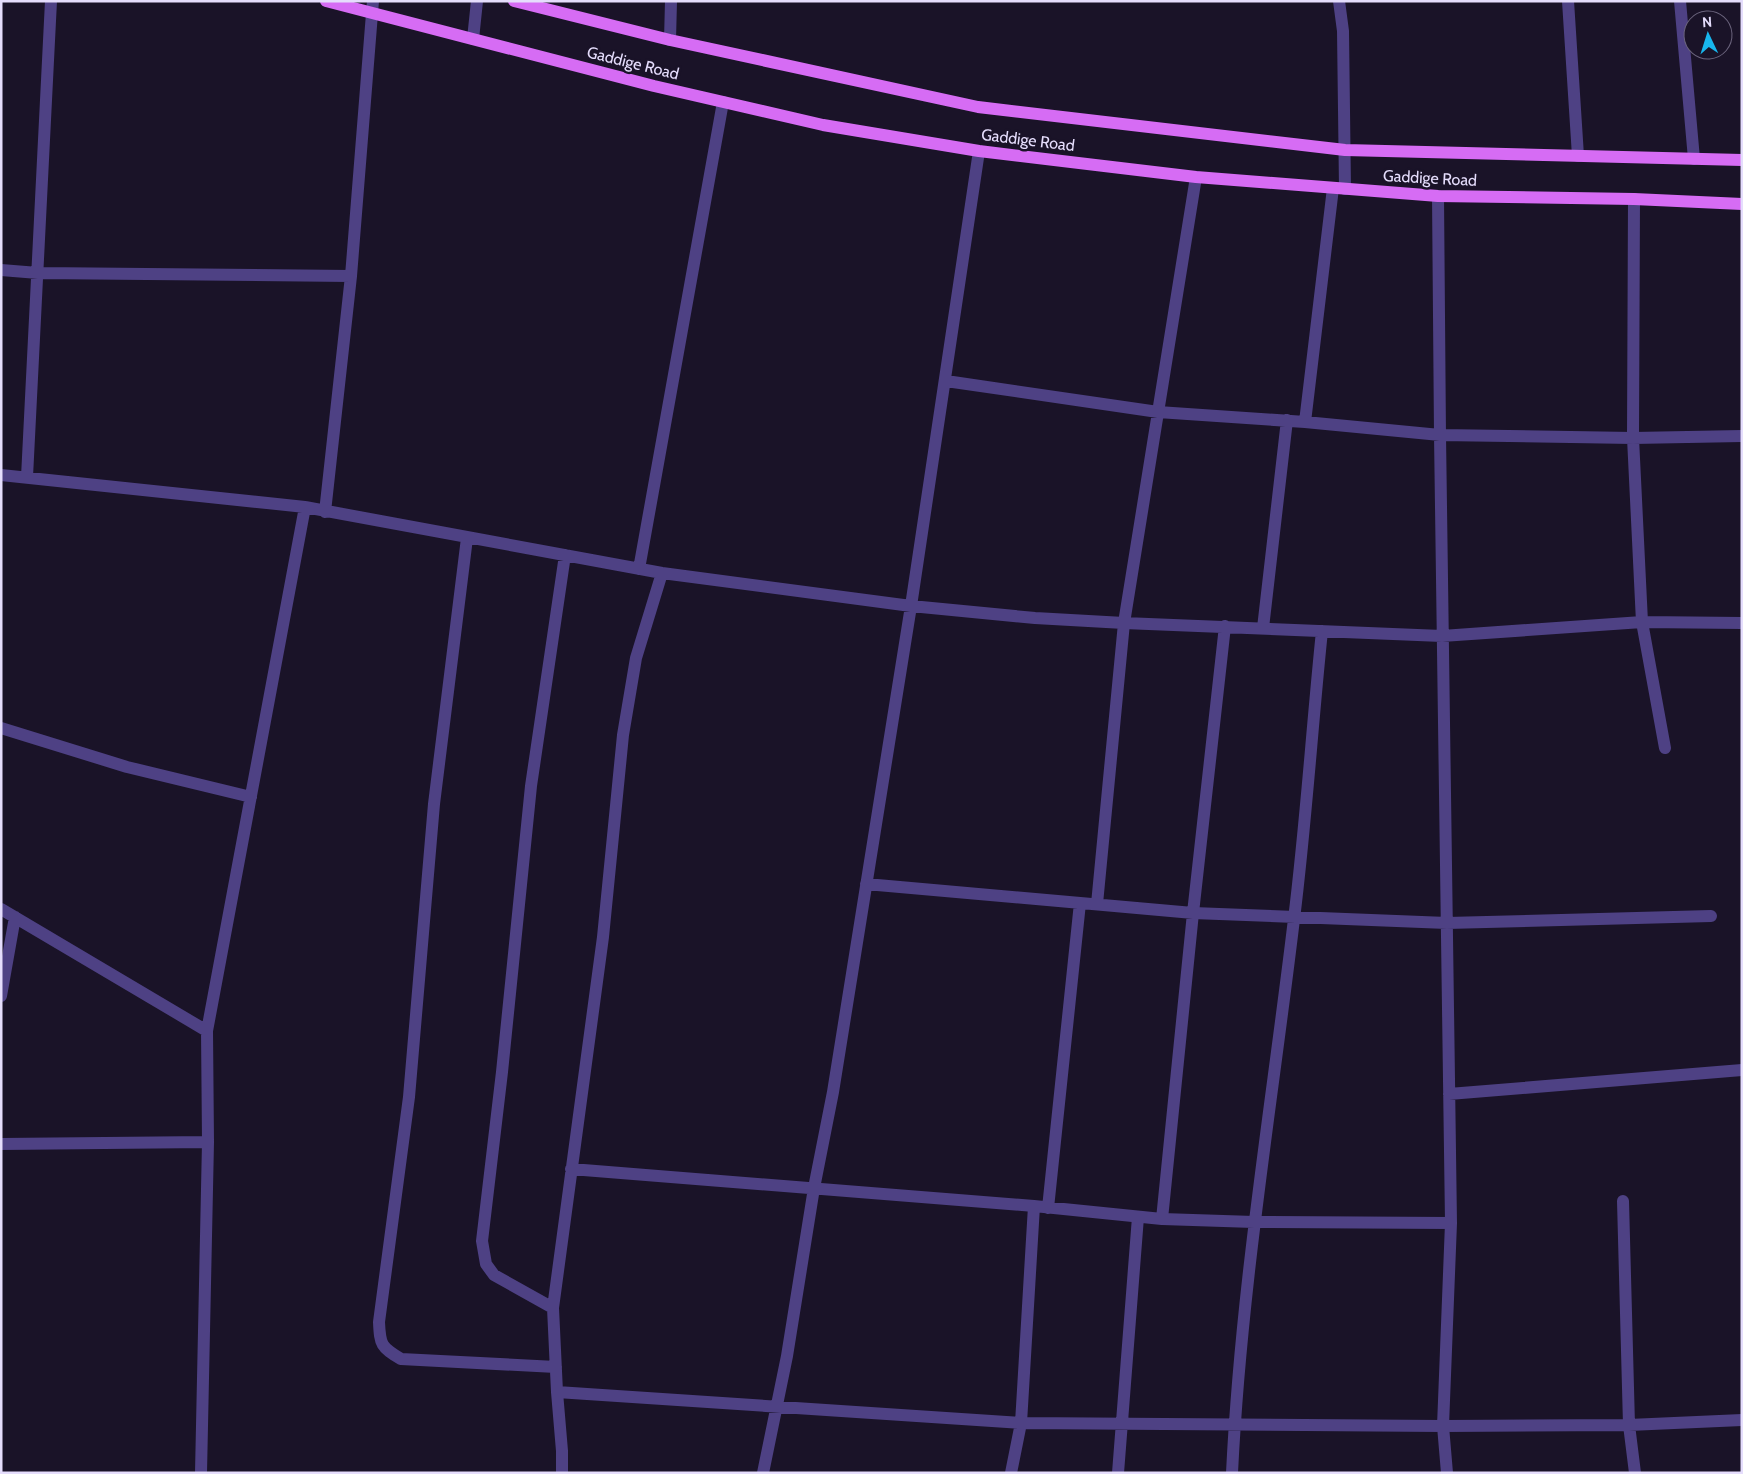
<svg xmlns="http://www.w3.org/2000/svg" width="1743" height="1474" font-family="Cabin,sans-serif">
<rect width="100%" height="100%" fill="#1a1328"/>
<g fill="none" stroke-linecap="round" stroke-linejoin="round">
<path stroke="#4e4184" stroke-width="12" d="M1339,1L1343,31L1345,189
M1568,1L1578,156
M1680,1L1694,159
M473,39L477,1
M670,40L671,1
M1438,196L1440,435L1451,1223L1443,1426L1447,1473
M1634,199L1633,438L1642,622L1665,748
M1,270L38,273L351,276
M946,381L1158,412L1305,422L1440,435L1633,438L1742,436
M1305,422L1333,188
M1,475L305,507L662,573L911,606L1035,618L1124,623L1442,636L1642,622L1742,623
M27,477L51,1
M325,512L351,276L373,1
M467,538L434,804L409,1097L379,1322C380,1345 381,1347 401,1359L556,1367
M639,569L723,102
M1263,628L1287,420
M1,728L127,767L251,797
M866,884L1193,913L1447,923L1711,916
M1097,904L1124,623L1196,177
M1,909L207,1031
M1,996L15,917
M1449,1094L1742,1070
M1,1144L208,1142
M571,1169L1034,1206L1162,1219L1254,1222L1451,1223
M1623,1201L1629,1425L1635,1473
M1048,1208L1080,903
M1162,1219L1193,913L1225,626
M553,1308L494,1275L486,1264L482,1241L502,1072L531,786L565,555
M557,1392L1021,1423L1443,1426L1629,1425L1742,1420
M201,1473L208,1142L207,1031L305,507
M562,1473V1451L557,1392L553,1308L603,937L623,735L636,658L662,573
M763,1473L787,1356L814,1188L833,1092L911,606L979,151
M1011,1473L1021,1423L1034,1206
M1118,1473L1138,1217
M1232,1473C1241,1287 1272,1103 1294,919C1306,823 1312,727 1322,631"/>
<path stroke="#d66cf4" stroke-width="12" d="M326,1L654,86L823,125L979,151L1196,177L1438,196L1634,199L1742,204
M514,1L670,40L978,107L1345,150L1742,160"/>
</g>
<g text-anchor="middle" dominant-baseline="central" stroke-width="5" stroke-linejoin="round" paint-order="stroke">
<g font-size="16" fill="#e5ddfc" stroke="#1a1328">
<text transform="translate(633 63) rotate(14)">Gaddige Road</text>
<text transform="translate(1028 140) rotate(7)">Gaddige Road</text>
<text transform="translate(1430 178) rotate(3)">Gaddige Road</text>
</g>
</g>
<rect width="1743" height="1474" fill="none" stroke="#e5ddfc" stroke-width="5"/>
<g transform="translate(1708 35) rotate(356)"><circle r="24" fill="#1a1328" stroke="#6b647d"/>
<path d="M0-4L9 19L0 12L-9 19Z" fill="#18b6ed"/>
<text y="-8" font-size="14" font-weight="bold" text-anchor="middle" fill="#e5ddfc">N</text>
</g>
</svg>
